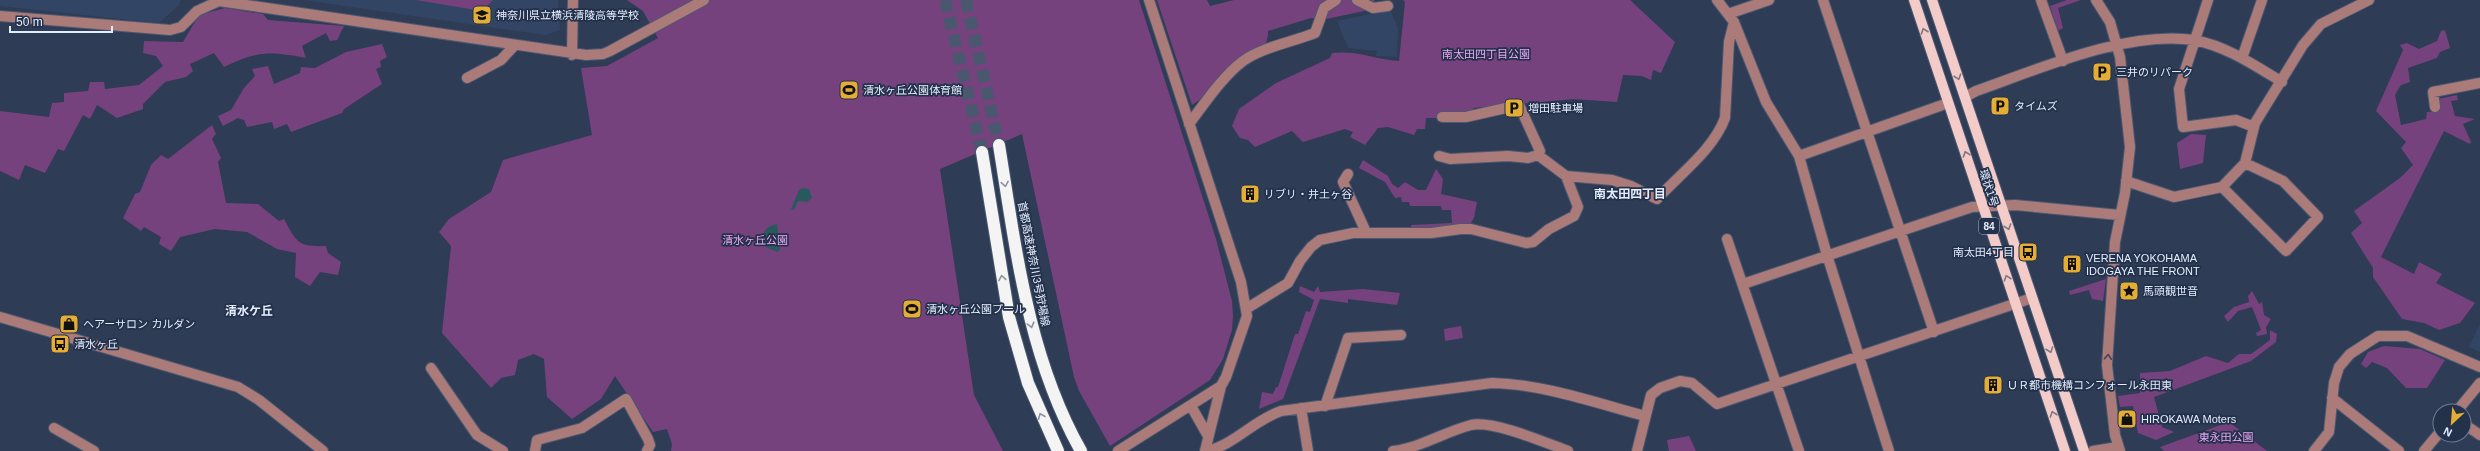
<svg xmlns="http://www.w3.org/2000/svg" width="2480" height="451" font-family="Arial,'Noto Sans JP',sans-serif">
<rect width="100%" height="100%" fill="#2e3c56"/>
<path fill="#334565" d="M0,0H181L179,5L159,23L0,6Z
M304,0H558L560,30L545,35Z
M1390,10L1398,28L1397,57L1376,56L1377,51L1348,48L1337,21Z
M2480,324V352L2469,347Z"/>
<path fill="#76427d" d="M416,0H493L482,11Z
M627,0H1139L1216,239L1232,301L1233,316L1232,330L1223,359L1210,380L1110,446L1079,391L1074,377L1022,134L940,169L974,395L1003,451H671L672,444L667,429L653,432L615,376L601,399L572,419L547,397L544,359L534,354L518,360L515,375L501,378L491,388L442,333L451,246L439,232L449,219L491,192L503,160L592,135L581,68L607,66L658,38L643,11Z
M1157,0H1207L1210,6L1234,0H1375L1364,11L1326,19L1311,18L1268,31C1268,37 1267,44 1262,49C1256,54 1246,55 1240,60C1222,73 1210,94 1192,105Z
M1403,0H1630L1675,42L1661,73L1653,70L1651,80L1642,76L1623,75L1617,102L1574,99L1474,108L1470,114L1438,113L1437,118H1426L1425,129H1417L1414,135L1388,127L1378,128L1365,145L1350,137L1353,132L1345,129L1303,142L1292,131L1255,147L1248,140L1240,138L1232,126L1239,109L1276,83L1330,58L1332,53C1357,50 1374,59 1399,61L1405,2Z
M2067,0H2081L2058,8L2063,28L2058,31L2050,6Z
M225,8L263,14L268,20L344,26L337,40L330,41L326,33L302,46L306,58C270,51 257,51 224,67L214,53L190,64L193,71L186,77L165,82L143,104V109L117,118L97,105L90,119L83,115L64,151L58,149L45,173L25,165L19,180L0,171V111L49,117L52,103L64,102V93L88,91L90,82H104L105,89L139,85L163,66L156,56L143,53L144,41L183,42L199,15Z
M2445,30L2450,48L2440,52L2437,58L2408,68L2410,82L2401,85L2395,95L2401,125L2426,119L2427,112L2440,111L2438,99L2457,95L2458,100L2451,101L2455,116L2475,119L2463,124L2471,142L2470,144L2444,131L2381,257L2414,274L2419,262L2442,274L2436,283L2475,303L2460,323L2439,330L2424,323L2402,319L2373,277V268L2351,233L2362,223L2354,211L2400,178L2413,165L2401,148L2406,142L2376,111L2403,50L2400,45L2407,43L2419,49L2437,41L2441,31Z
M382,44L387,57L380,61L381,67L376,69L382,84L344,109L342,113L291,132L287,124L274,129L272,122L247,127L244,120L238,118L223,126L218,116L231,110L244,88L255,76L252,69L268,66L274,84L300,73L301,67L315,68L346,52Z
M212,125L216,134L212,139L221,158L218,162L226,203L258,204L279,221L284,219C297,243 298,247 326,246L328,253L341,262L338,275L320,272L310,286L295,277L296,253L277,249L247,232L215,229L180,237L171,251L159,244L161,237L144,227L141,231L123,218L135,194L140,192L151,165L161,155L168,159Z
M2191,134L2206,135L2203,163L2180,169L2177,143Z
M1363,160L1388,176L1392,184L1398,188L1405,182L1418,190H1426L1436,169L1443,179L1441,194L1477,202L1474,218L1469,226L1411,229V225L1452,223L1451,210H1442L1441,206H1410L1409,202H1402L1401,197L1395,198L1385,182L1359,168Z
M2106,279L2103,301L2092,299L2089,290L2070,295L2069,291Z
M1300,286L1314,292L1318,286L1320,292L1363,289L1400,293L1397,305L1348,299V303L1320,299L1283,399L1259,409L1262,392L1273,394L1276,387H1278L1295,334H1298L1306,311L1310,312L1314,300L1299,292Z
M2252,291L2259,304L2262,302L2264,315L2271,319L2266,327L2267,334L2257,336L2256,333L2261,330L2252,307L2238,311L2228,322L2224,316L2234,307L2249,302L2248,296Z
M1461,326L1463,338L1445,341L1444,329Z
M2270,330L2277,334L2276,342L2251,361L2154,397L2162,427L2174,432L2156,440L2138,433L2133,406L2120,407L2118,396L2140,393V373L2170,371L2206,356L2228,363L2239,354H2251L2270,340Z
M2384,346L2420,349L2445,360L2427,388H2406L2387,368L2372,362L2366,368L2361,364L2368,352Z
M2229,422L2267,451H2164L2160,447Z
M1689,436L1696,451H1669L1667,440Z"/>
<path fill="#29595d" d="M803,188L809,189L812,198L807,202L798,201L794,210L791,209L799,190Z
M777,224L780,250L777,252L766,247C761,236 763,226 777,224Z"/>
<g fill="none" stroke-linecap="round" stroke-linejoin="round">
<path stroke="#49576f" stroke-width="12" stroke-dasharray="12 6" stroke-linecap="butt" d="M945,0L982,152
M966,0L999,145"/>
<defs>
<path id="minor" d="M1357,0L1373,8L1388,6
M1717,0L1734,22L1766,102L1799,156L1827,255L1889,451
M1823,0L1934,332
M2041,0L2063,61
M2096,0L2110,22L2120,57L2130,147L2125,193L2115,242L2107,365L2115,435L2120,451
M2208,0L2179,89L2183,127L2236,120L2254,127
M1728,14L1769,0
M0,16L170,30L181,27L197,11L219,1L586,55L603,54L610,51L704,0
M572,55L573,0
M2242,58L2262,0
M467,78L501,60L514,46
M1965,97L1976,91C2039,69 2127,30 2194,40C2226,46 2254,65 2282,82
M2435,107L2433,92L2480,83
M1442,117H1466L1519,105L1540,151L1538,155L1566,176L1612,180L1631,186L1657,199C1680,174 1713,150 1725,118L1729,42L1734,22
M1189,124C1205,103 1222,77 1243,61C1263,47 1292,42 1315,33L1324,8L1336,0
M1439,156L1450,159L1508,156L1528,158L1538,155
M1799,156L1948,103
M1348,174L1343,182L1366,232
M2126,181L2174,197L2222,187L2286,251L2318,217L2283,181L2245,163L2255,123L2303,45L2321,24L2369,0
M2222,187L2245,163
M1727,239L1799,451
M1743,284L1972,207L2015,205L2119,215
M1246,309L1288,283L1300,261L1311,247L1320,240L1353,233H1431L1461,229H1471L1526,243L1533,242L1549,229L1574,216L1578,207L1566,176
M0,317L238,387L259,400L323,451
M431,368L477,435L503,451
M2332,398L2399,451
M1191,406L1208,436
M1325,406L1348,338L1401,335
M1301,408L1308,451
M2457,411L2480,383
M2464,424L2480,435
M54,428L94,451
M535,451L537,440L582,428L626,399L648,439L650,445L647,451
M1118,451L1221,386L1226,377L1247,316L1241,282L1149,0
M1205,451L1221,386
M1207,451C1234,445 1254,420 1281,411L1492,383C1543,384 1596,403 1645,416
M1393,451C1420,448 1444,432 1471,425C1493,420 1546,443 1568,451
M1637,451L1651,395L1660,388L1680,381L1692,383L1717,404L2032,298
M2093,451L2118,447
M2314,451L2329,432L2334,383L2339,367L2350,354L2378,336H2407L2480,367
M2424,451L2440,432"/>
<path id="major" d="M1914,0L2065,451
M1932,0L2084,451"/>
<path id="highway" d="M999,145C1016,250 1028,357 1081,451
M982,152L1009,317L1028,383L1058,451"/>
</defs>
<use href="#minor" stroke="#4b5871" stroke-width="12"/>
<use href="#major" stroke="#4b5871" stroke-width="12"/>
<use href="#highway" stroke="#4b5871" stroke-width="14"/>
<use href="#minor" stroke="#ab7b79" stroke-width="10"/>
<use href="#major" stroke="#f3cbc8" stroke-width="10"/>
<use href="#highway" stroke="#f4f4f4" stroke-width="12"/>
</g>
<defs><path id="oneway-chevron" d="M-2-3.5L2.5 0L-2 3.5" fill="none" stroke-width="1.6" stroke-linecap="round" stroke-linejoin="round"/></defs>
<g stroke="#817683">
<use href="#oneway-chevron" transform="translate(1924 31) rotate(-109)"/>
<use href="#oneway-chevron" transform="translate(1958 77) rotate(71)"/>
<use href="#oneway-chevron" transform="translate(1966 154) rotate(-109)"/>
<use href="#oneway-chevron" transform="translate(2008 227) rotate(71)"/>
<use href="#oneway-chevron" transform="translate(2007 278) rotate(-109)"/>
<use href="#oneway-chevron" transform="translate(2050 350) rotate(71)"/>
<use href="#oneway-chevron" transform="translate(2053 414) rotate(-109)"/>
</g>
<g stroke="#8c92a0">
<use href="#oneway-chevron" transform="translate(1005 184) rotate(80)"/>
<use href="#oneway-chevron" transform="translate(1002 278) rotate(-99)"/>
<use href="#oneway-chevron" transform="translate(1031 325) rotate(75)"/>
<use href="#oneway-chevron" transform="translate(1041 416) rotate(-112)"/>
</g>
<use stroke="#464456" href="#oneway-chevron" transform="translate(2108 357) rotate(-86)"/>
<defs>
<symbol id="school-square" viewBox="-11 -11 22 22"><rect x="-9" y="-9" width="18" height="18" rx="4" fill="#e4ae35" stroke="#24314b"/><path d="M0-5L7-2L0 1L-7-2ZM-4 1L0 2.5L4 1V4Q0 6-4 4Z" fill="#111"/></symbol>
<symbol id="parking-square" viewBox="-11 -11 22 22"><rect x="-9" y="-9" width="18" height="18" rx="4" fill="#e4ae35" stroke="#24314b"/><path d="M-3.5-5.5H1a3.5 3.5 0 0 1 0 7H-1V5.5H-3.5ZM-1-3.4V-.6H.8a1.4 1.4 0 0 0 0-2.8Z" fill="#111"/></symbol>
<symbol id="stadium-square" viewBox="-11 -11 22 22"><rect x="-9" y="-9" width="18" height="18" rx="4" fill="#e4ae35" stroke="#24314b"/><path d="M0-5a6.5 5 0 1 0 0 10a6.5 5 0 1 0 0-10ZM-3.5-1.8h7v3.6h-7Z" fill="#111"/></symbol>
<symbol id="building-square" viewBox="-11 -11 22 22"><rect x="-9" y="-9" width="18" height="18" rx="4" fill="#e4ae35" stroke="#24314b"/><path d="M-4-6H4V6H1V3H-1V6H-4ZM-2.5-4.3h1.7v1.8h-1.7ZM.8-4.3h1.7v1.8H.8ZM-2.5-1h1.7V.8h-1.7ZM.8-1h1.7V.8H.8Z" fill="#111"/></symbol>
<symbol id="bus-square" viewBox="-11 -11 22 22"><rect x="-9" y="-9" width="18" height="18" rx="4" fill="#e4ae35" stroke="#24314b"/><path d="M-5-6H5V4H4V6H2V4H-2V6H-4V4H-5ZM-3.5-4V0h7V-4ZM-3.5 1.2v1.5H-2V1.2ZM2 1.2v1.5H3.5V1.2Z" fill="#111"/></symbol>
<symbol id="sight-square" viewBox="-11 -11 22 22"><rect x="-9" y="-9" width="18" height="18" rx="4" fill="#e4ae35" stroke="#24314b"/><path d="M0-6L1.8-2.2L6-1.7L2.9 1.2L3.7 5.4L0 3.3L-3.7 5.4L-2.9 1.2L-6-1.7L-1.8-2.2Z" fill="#111"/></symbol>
<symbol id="shop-square" viewBox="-11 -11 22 22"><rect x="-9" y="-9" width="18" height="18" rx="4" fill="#e4ae35" stroke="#24314b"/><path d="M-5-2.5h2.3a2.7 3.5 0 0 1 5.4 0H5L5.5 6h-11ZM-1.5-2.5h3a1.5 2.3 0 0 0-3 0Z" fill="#111"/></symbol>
</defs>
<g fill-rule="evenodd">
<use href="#school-square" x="471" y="4" width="22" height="22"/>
<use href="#parking-square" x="2091" y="61" width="22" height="22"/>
<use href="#stadium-square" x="838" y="79" width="22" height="22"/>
<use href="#parking-square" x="1989" y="95" width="22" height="22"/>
<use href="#parking-square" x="1503" y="97" width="22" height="22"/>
<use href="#building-square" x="1239" y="183" width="22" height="22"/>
<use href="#bus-square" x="2017" y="241" width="22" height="22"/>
<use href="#building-square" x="2061" y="253" width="22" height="22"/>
<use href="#sight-square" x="2118" y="280" width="22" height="22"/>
<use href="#stadium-square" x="901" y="298" width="22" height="22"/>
<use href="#shop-square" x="58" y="313" width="22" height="22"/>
<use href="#bus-square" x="49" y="333" width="22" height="22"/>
<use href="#building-square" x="1982" y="374" width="22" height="22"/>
<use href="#shop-square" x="2116" y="408" width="22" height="22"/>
</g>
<g text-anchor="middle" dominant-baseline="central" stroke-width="3.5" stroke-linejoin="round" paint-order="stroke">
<rect fill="#24314b" stroke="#aab5c8" stroke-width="1" x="1979" y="218" width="20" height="16" rx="3"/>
<g font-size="10" font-weight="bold" fill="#e4edfe">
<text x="1989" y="226">84</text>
</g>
<g font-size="11" fill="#e4edfe" stroke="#24314b" text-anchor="start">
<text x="496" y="15">神奈川県立横浜清陵高等学校</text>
<text x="2116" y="72">三井のリパーク</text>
<text x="863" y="90">清水ヶ丘公園体育館</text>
<text x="2014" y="106">タイムズ</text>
<text x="1528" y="108">増田駐車場</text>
<text x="1264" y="194">リブリ・井土ヶ谷</text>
<text x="2014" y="252" text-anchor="end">南太田4丁目</text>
<text x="2086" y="258">VERENA YOKOHAMA<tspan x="2086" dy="13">IDOGAYA THE FRONT</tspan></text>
<text x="2143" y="291">馬頭観世音</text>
<text x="926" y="309">清水ヶ丘公園プール</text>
<text x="83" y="324">ヘアーサロン カルダン</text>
<text x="74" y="344">清水ヶ丘</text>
<text x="2007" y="385">ＵＲ都市機構コンフォール永田東</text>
<text x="2141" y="419">HIROKAWA Moters</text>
</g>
<g font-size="11" fill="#eba6f4" stroke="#24314b">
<text x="1486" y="54">南太田四丁目公園</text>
<text x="755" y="240">清水ヶ丘公園</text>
<text x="2226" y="437">東永田公園</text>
</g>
<g font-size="11" fill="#e4edfe" stroke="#24314b">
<text transform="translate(1989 188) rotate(72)">環状1号</text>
<text transform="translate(1034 264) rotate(79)">首都高速神奈川3号狩場線</text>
</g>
<g font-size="12" font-weight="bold" fill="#e4edfe" stroke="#24314b">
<text x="1630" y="194">南太田四丁目</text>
<text x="249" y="311">清水ケ丘</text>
</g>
</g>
<g transform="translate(2452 423) rotate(206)"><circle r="19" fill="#24314b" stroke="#717c93"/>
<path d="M0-3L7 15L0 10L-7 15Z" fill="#e4ae35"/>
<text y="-6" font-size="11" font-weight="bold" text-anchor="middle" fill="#e4edfe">N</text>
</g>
<path d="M10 26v6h102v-6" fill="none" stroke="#e4edfe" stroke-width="2"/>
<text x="16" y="26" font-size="12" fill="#e4edfe" stroke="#24314b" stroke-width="3" paint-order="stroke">50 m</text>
</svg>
